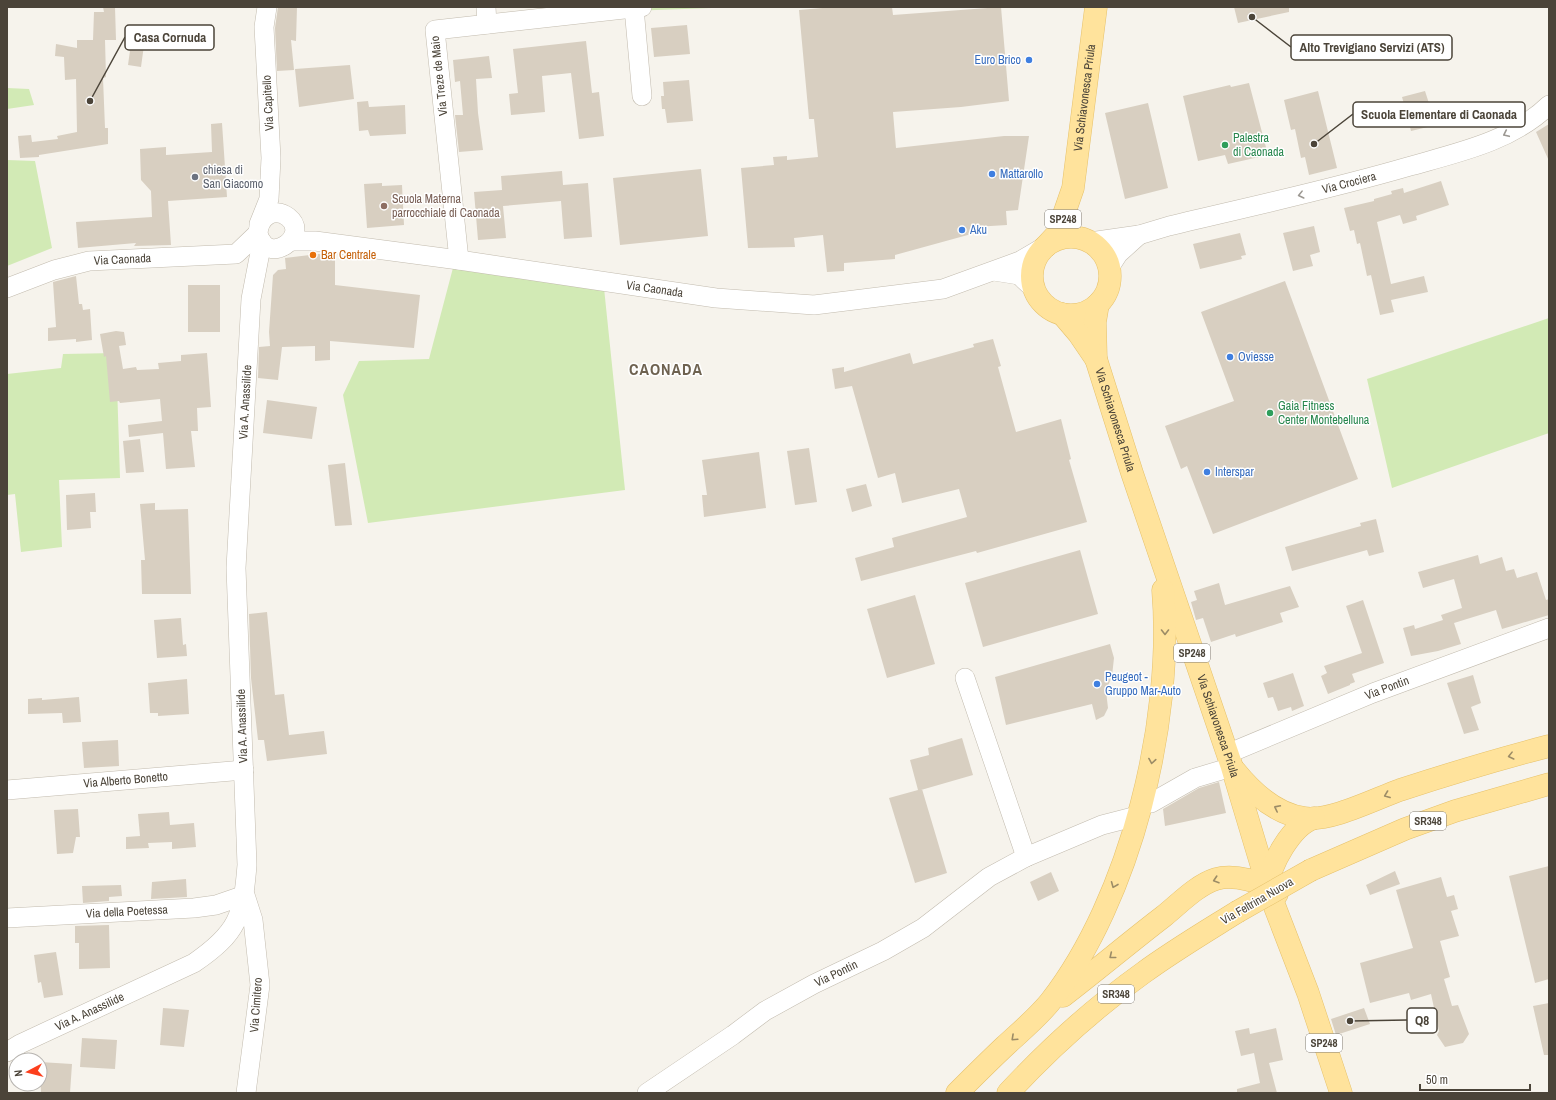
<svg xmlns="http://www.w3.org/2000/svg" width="1556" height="1100" font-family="'Archivo Narrow',sans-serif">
<rect width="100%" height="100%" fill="#f6f3ec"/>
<path fill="#d2eab5" d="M629,7H711L712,8L629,11Z
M7,88L29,89L34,105L7,109Z
M7,160L35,161L52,248L7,266Z
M454,264L604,288L625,490L368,523L343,395L359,361L429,359Z
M1549,318V433L1392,488L1367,379Z
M116,353L120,478L59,480L62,547L21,552L15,494L7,495V374L61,368L63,354Z"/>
<path fill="#d8cfc1" d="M103,7H115L116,40H105L106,77L103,78L105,128H108V144L39,155V157L20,158L18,136L31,135L32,142L58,139L57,136L77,132L76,79L65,80L64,57L55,56L56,44L77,48V40H93L94,12H104Z
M278,7H297L296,41L291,40L294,70L277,71L275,28Z
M834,7H892L893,15L1001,7L1009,101L961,107L893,112L896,148L1004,136H1029L1018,210L1006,211L1007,225L974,227L975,233L895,255V259L844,263V271L827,272L823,235L794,238L795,247L748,248L741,168L774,165L773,157L787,156V160L818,157L814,119H809L799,10Z
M1234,7H1289V12L1238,23Z
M687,25L690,54L654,57L651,28Z
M132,36L145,38L141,67L128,65Z
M586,41L592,93L599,92L604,136L579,139L571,73L542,76L545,112L511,115L509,94L518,93L513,49Z
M489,56L492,78L476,79L478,113L483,150L459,152L455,115H463L460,81L455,82L453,60Z
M350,65L354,99L299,107L295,69Z
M689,80L693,121L667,123L665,109H662L661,96H664L663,82Z
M1249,83L1268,155L1228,164L1225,155L1198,161L1183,96L1230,85L1231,87Z
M1318,91L1337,168L1309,175L1305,157L1301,158L1295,129L1291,130L1284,100Z
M1425,91L1436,125L1411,131L1409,123L1405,124L1401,112L1406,111L1402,97Z
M368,101L369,107L405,105L406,134L370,136L368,130L359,131L357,102Z
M1148,103L1168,188L1125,199L1105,113Z
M222,123L227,197L168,201L171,245L134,246L136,243L78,248L76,222L152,217L151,191L141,180L140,149L166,147V155L212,152L211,124Z
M1549,124V161L1536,132Z
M701,169L708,236L620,245L613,178Z
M562,171L563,185L588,183L592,237L564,239L561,201L503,206L506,238L478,240L474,192L502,190L501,176Z
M1441,181L1449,205L1416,216L1417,220L1403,224L1400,215L1377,222L1391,284L1424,276L1428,292L1391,300L1394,312L1380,315L1371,275L1367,276L1360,243L1357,244L1354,230L1350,231L1344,208L1374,201V199L1392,194L1391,191L1403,188L1404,193Z
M382,183V186L402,185L404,225L367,228L364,184Z
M1314,226L1320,252L1310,255L1313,266L1293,271L1283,233Z
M1240,233L1246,255L1241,256L1242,259L1200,269L1193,244Z
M318,254L335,255V285L420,295L414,348L330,341V360L315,361V346L282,347L278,380L258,378L259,347L270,346L269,332L273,275L278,270L286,269L285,258Z
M76,276L79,304H82L83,310L90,309L92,340L76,342V339L48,341V328L56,327L53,282Z
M1285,281L1358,479L1213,534L1187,466L1181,469L1165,426L1234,401L1201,312Z
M188,285H220V332H188Z
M116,331L124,332L126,345L119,346L123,369L136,367L137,370L159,369L158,363L181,361V355L207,353L211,407L197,408L198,431H191L195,467L166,469L163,433L129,437L128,425L162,421L160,399L120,403L119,401L110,402L106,356L104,357L100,334Z
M993,339L1001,366L998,367L1016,432L1061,419L1071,459L1069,460L1087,522L977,553L976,551L861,581L855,558L894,547L892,538L967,517L959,489L902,503L895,473L878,478L852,386L835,389L832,369L844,367V372L910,353L913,364L974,347L973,344Z
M267,400L317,407L312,439L263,433Z
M140,439L144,472L126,473L123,441Z
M809,448L817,502L795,505L787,451Z
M759,452L766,508L704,517L702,495H707L702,460Z
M345,463L352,525L335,526L328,465Z
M866,484L872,506L852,512L846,489Z
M95,493L96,512H90L91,528L67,530L66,495Z
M155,503V510L188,509L191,594H142L141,560H145L140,504Z
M1376,519L1384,552L1369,556L1367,550L1292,571L1285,547L1361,526L1360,523Z
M1080,550L1098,614L983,647L965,583Z
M1478,555L1480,564L1502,557L1506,571L1514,569L1517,578L1537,572L1546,600L1549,599V615L1502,629L1496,610L1454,623L1461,644L1438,651L1411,656L1403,628L1414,625L1415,629L1443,620L1441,615L1462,608L1454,579L1423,588L1418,572Z
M1219,583L1225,605L1290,586L1299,607L1280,613L1283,622L1236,637L1235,634L1211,642L1203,618L1196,620L1191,602L1197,600L1194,591Z
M915,595L935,664L887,678L867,609Z
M1363,600L1384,663L1352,674L1355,682L1350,684V685L1328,694L1321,676L1327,673L1324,666L1362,653L1346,606Z
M267,612L275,695L284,694L289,735L324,731L327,754L267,761L264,740H258L251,678L249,614Z
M181,618L183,645L186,644L187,656L157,658L154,620Z
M1110,644L1114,658L1112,676L1106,691L1108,708L1104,716L1096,720L1092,704L1006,725L995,677Z
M1293,673L1304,706L1292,711L1291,707L1278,711L1273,697L1268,698L1263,683Z
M1473,675L1481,703L1471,707L1479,730L1464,734L1447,683Z
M187,679L189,714L158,716V713H150L148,683Z
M79,697L81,722L63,723L62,713L28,714V699L42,698V700Z
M962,738L973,775L921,790L922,789L947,873L915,883L889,798L918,790L910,760L929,755L928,748Z
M118,740L119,766L84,768L82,742Z
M1219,782L1226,813L1165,826L1163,809L1199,788Z
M78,809L80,837H76L73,853L57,854L54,810Z
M169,812L170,825L194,823L196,847L172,849V842L148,843L149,848L126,849V837L140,836L138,814Z
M1549,866V979L1535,983L1509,876Z
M1395,871L1400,884L1370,895L1366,885Z
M1051,872L1059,891L1038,901L1030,882Z
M1441,877L1447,897L1454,895L1458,909L1451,911L1459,936L1440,941L1450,977L1444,979L1452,1006L1458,1005L1469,1034L1463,1043L1445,1047L1437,1035L1439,1031L1431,994L1411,1000L1409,993L1370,1003L1360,963L1413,948L1396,890Z
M186,879L187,897L151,899L152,882Z
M121,885L122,896L109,897V901L83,903L82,886Z
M109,925L110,968L79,969V943H75V926Z
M56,952L63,995L44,998L41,982L38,983L34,955Z
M1549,1003V1055H1544L1533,1006Z
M163,1008L189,1010L184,1047L160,1045Z
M1364,1008L1370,1024L1336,1035L1331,1019Z
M1249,1028L1250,1034L1276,1028L1283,1060L1269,1063L1277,1093H1237V1089L1260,1083L1254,1053L1241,1056L1235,1031Z
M82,1038L117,1040L115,1069L80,1067Z
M40,1062L72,1064L70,1093H41Z"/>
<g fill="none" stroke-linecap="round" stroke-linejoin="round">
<defs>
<g id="minor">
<path d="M486,7L487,24"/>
<path d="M634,8L642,96"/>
<path d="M259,224L269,199L271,158L264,27L267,7"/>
<path id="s1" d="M291,241H315L459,260L716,298L814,305L943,289L1020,261L1044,247"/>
<path id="s2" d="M1090,242L1139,235L1169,226C1248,207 1328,190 1407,167C1456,153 1511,142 1549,105"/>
<path d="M459,260L435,30L642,7"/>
<path d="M1109,268L1118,254L1139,235"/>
<path d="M994,271L1019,275L1034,289"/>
<path id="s3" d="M7,288L54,270L89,261L236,254L258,233C259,218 273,206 288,217C312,236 266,268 258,233"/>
<path d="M965,678L1026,857"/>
<path id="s4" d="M1227,754L1373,693L1549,628"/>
<path id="s5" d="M7,790L244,770"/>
<path d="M1141,803H1151L1195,778L1232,767"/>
<path id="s6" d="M7,918L194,908L216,905L245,895L253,920L260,985L246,1093"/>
<path id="s7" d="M7,1052L20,1044L194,963C238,933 243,916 247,865L236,568L251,299L262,242"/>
<path id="s8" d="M647,1093L733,1035L765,1011L814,984L883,951L923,928L989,877L1026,857L1102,825L1137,816"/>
</g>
<g id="major">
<circle cx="1071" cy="276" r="39"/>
<path id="s9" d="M1046,246L1057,234L1073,188L1096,7"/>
<path id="s10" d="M1098,304L1095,322L1096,359L1132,473L1232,767L1271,897L1308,993L1341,1093"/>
<path d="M1062,314L1079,334L1096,359"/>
<path d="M1235,771C1252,792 1276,814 1304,818C1330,822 1375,799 1400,790C1449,774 1499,759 1549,746"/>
<path d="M1311,870L1405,829L1455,811L1549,784"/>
<path d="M1268,888C1269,865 1292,825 1314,818"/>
<path d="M1063,996C1097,970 1130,942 1164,916C1180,903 1197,885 1216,879C1233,874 1264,881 1277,894"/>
<path d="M957,1093C973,1077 989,1061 1005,1046C1020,1032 1037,1018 1050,1002C1131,898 1174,720 1163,590"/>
<path d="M1008,1093C1049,1049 1094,1008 1143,973C1173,951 1205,932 1237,912"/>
</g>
</defs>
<use href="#minor" stroke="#c2bbae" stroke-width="20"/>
<use href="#major" stroke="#e6c16a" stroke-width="23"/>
<use href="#minor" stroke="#fff" stroke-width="19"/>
<use href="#major" stroke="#ffe39c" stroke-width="22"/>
<defs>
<path id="major-bridge" d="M1237,912L1311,870"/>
</defs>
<use href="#major-bridge" stroke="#e6c16a" stroke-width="23" stroke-linecap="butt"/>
<use href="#major-bridge" stroke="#ffe39c" stroke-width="22"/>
</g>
<defs><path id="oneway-chevron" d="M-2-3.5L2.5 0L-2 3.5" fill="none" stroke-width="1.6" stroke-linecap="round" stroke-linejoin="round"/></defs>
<g stroke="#9c9892">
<use href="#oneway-chevron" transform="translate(1506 134) rotate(155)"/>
<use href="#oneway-chevron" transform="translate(1301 195) rotate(166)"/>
</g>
<g stroke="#9c8c66">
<use href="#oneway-chevron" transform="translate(1165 632) rotate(90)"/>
<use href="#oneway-chevron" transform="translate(1511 756) rotate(166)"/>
<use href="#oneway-chevron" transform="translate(1152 761) rotate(99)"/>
<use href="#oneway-chevron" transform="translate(1387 795) rotate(159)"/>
<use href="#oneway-chevron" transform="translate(1277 808) rotate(-153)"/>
<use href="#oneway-chevron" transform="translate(1216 880) rotate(162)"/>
<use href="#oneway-chevron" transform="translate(1114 885) rotate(112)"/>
<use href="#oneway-chevron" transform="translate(1112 956) rotate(141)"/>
<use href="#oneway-chevron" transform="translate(1014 1038) rotate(137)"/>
</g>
<g fill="#3f7fe0" stroke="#fff" stroke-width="1.5">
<circle cx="1029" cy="60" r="4"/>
<circle cx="992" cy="174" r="4"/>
<circle cx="962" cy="230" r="4"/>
<circle cx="1230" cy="357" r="4"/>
<circle cx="1207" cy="472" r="4"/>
<circle cx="1097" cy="684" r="4"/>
</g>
<g fill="#2e9e5b" stroke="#fff" stroke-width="1.5">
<circle cx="1225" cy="145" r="4"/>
<circle cx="1270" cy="413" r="4"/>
</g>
<circle fill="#6b7280" stroke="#fff" stroke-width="1.5" cx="195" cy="177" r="4"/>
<circle fill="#8d6e63" stroke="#fff" stroke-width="1.5" cx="384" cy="206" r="4"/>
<circle fill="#e8710a" stroke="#fff" stroke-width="1.5" cx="313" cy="255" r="4"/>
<g text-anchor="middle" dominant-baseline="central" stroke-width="3" stroke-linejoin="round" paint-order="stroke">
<g fill="#fff" stroke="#817c74" stroke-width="1">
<rect x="1045" y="210" width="36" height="18" rx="3"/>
<rect x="1174" y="644" width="36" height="18" rx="3"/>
<rect x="1410" y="812" width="36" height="18" rx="3"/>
<rect x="1098" y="985" width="36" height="18" rx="3"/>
<rect x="1306" y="1034" width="36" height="18" rx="3"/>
</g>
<g font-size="11" font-weight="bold" fill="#4b4439">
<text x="1063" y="219">SP248</text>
<text x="1192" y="653">SP248</text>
<text x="1428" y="821">SR348</text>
<text x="1116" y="994">SR348</text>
<text x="1324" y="1043">SP248</text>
</g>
<g font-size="12" fill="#366cbe" stroke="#fff" text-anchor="start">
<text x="1021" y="60" text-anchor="end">Euro Brico</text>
<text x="1000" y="174">Mattarollo</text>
<text x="970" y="230">Aku</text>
<text x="1238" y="357">Oviesse</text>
<text x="1215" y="472">Interspar</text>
<text x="1105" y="677">Peugeot -<tspan x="1105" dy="14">Gruppo Mar-Auto</tspan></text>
</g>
<g font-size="12" fill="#4b4439" stroke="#fff">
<text transform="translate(439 76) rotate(-96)">Via Treze de Maio</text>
<text stroke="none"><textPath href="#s9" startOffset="156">Via Schiavonesca Priula</textPath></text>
<text transform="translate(268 103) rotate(-93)">Via Capitello</text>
<text stroke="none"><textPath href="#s2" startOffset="266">Via Crociera</textPath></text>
<text stroke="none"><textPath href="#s3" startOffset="120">Via Caonada</textPath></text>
<text stroke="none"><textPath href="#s1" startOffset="367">Via Caonada</textPath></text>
<text stroke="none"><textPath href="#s7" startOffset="788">Via A. Anassilide</textPath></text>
<text stroke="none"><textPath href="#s10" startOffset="119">Via Schiavonesca Priula</textPath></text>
<text stroke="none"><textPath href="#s4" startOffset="173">Via Pontin</textPath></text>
<text transform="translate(242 726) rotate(-92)">Via A. Anassilide</text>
<text stroke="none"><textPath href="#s10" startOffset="442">Via Schiavonesca Priula</textPath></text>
<text stroke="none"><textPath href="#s5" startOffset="119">Via Alberto Bonetto</textPath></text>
<text transform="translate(1257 901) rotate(-30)">Via Feltrina Nuova</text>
<text stroke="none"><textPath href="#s6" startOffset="120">Via della Poetessa</textPath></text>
<text stroke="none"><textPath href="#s8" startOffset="224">Via Pontin</textPath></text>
<text transform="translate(256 1005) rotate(-86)">Via Cimitero</text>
<text stroke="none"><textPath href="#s7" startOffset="92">Via A. Anassilide</textPath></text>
</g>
<g font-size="12" fill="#27864d" stroke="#fff" text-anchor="start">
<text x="1233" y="138">Palestra<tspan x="1233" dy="14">di Caonada</tspan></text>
<text x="1278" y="406">Gaia Fitness<tspan x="1278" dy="14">Center Montebelluna</tspan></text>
</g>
<g font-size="12" fill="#5b616d" stroke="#fff" text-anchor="start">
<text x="203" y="170">chiesa di<tspan x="203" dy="14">San Giacomo</tspan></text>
</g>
<g font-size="12" fill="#785e54" stroke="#fff" text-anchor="start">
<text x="392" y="199">Scuola Materna<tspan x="392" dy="14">parrocchiale di Caonada</tspan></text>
</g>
<g font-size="12" fill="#c56008" stroke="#fff" text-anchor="start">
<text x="321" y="255">Bar Centrale</text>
</g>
<g font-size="16" font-weight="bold" letter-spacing="1" fill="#6e6250" stroke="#fff">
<text x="666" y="369">CAONADA</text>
</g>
</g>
<path fill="none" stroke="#4b4439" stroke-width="1.5" d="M90 101L125 37M1252 17L1291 47M1314 144L1353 114M1350 1021L1407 1020"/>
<g fill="#4b4439" stroke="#fff" stroke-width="1.5">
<circle cx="90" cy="101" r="4"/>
<circle cx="1252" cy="17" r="4"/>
<circle cx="1314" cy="144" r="4"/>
<circle cx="1350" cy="1021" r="4"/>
</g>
<g fill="#fff" stroke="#4b4439" stroke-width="1.5">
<rect x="125" y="25" width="89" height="25" rx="4"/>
<rect x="1291" y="35" width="161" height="25" rx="4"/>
<rect x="1353" y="102" width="172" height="25" rx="4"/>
<rect x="1407" y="1008" width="30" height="25" rx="4"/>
</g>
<g font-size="13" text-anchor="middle" font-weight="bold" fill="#4b4439">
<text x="170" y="42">Casa Cornuda</text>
<text x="1372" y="52">Alto Trevigiano Servizi (ATS)</text>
<text x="1439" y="119">Scuola Elementare di Caonada</text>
<text x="1422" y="1025">Q8</text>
</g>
<rect width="1556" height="1100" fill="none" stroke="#4b4439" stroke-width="16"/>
<g transform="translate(28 1072) rotate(263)"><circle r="19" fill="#ffffff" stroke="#b7b4b0"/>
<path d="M0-3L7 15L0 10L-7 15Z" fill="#fc3f1d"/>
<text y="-6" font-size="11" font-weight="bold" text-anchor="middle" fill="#4b4439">N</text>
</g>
<path d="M1420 1084v6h110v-6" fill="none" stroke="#4b4439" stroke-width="2"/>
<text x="1426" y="1084" font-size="12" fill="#4b4439" stroke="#ffffff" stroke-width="3" paint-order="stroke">50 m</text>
</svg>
